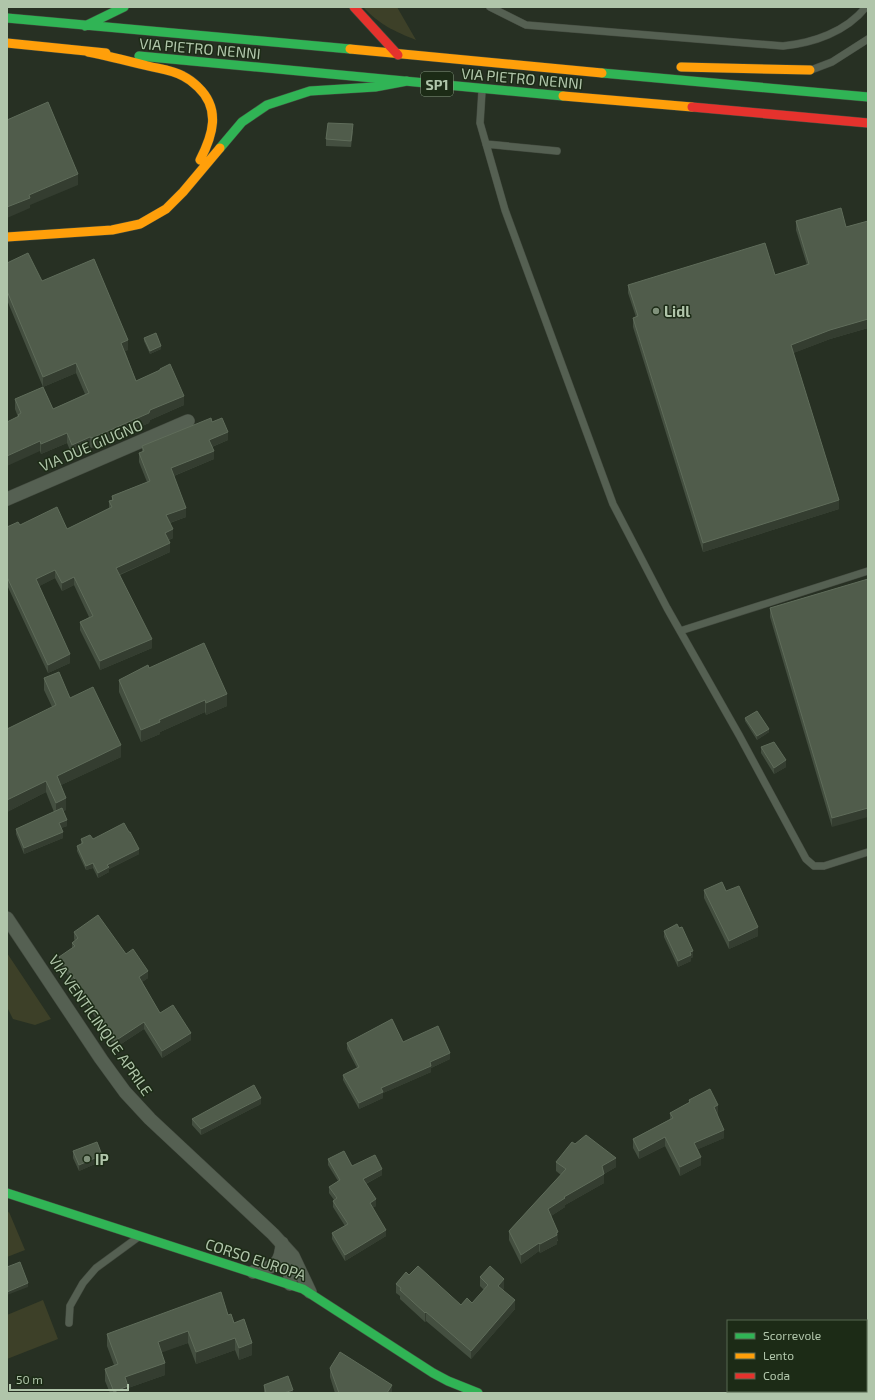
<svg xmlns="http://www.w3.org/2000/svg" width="875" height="1400" font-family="'Exo 2',sans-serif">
<rect width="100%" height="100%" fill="#273023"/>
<path fill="#3d4028" d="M363,7H397L416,40C394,31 380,25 363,7Z
M7,953L51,1019L35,1025L13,1019L7,1007Z
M9,1212L25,1250L7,1257V1213Z
M43,1300L58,1339L7,1359V1315Z"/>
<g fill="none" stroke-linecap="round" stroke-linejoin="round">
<defs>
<path id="lane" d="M490,7L526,25L783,46C813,43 846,32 866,7
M811,70L832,62L868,39
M482,91L480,123L505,210L613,504L667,608L739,735L806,859L814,866H824L868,852
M486,144L557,151
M680,631L868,571
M69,1323L70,1306L83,1283L96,1268L137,1238"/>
<path id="street" d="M7,499L188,421
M7,918L101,1059L125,1092L150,1119L273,1234L293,1256L310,1292
M286,1252L290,1264V1284
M253,1272C273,1267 281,1266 282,1243"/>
<path id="fast" d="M7,18L350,49
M85,26L124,7
M139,56L563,96
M602,73L868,97
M220,148L242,122L267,105L310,91L375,87L407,81
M7,1193L303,1289L433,1373L448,1381L478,1393"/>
<path id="slow" d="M7,43L106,53
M350,49L602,73
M88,52C108,56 128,61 148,66C160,69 172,70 183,76C189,79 193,82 198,87C221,109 213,135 200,160
M681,67L810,70
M563,96L692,107
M7,237L112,230L140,224L166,209L183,192L220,148"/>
<path id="jam" d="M354,7L398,55
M692,107L868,123"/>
</defs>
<use href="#lane" stroke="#444b40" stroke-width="8"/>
<use href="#street" stroke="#444b40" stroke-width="14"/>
<use href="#fast" stroke="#444e40" stroke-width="10"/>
<use href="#slow" stroke="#444e40" stroke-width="10"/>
<use href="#jam" stroke="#444e40" stroke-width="10"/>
<use href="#lane" stroke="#556052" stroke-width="7"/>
<use href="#street" stroke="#556052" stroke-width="13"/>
<use href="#fast" stroke="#30b455" stroke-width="9"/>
<use href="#slow" stroke="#ff9f0a" stroke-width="9"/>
<use href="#jam" stroke="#e5322d" stroke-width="9"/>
</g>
<path fill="#444f40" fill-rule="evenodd" d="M353,131L351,147L326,146V139Z
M796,221L846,227L868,221V328L830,339L793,353L839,509L703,552L633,327V318L636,317L628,293V285L775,275L807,265L796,230Z
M7,263L42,281L128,350L125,351L136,381L160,370V369L184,405L150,420L149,423L92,448L90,447L72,455L67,443L41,454L40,451L18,417L15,409V399L43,387L7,300ZM76,373L85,394L53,409L43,387Z
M144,338L161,349L150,354L144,341Z
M212,422L228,440L212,447L214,459L174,476L186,517L170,523L173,538L169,540L170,552L120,575L152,648L100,670L80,630V622L89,617L74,585L62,591L55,578L39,586L70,663L48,673L7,585V527L20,525L67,529L109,508V501L112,500V496L147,482L139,462V453L142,452V446Z
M868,579L832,827L770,617V608Z
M149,668L227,706L206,715L205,712L160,732V734L141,742L119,692V680Z
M44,678L70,698L121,757L61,785L66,810L63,811L67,826L61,828L63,838L24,854L16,834V829L54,812L46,792L7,812L52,707L44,690Z
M745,718L769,732L757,740L745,721Z
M761,747L786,767L774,774L761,753Z
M81,839H93L139,854L109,869V872L98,878L93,868L86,870L77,851V846L81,844Z
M704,890L726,891L758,936L729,949L704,898Z
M664,931L693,957L691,958V961L678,967L664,937Z
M74,932L126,954L148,978L142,982L160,1013L191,1040L162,1058L144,1029L115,1048L83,999V997L59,963V957L72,948V943L75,941L74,939Z
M403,1042L450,1059L431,1068V1072L383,1093V1098L359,1109L343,1080V1075L357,1068L347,1049V1043Z
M868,1071V1084L867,1081V1072Z
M689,1100L718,1113L717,1114L724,1138L698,1149L701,1165L680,1176L665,1146L639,1159L633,1148V1139L670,1119V1113L689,1103Z
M261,1104L201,1135L192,1125V1119Z
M575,1144L616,1167L604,1174V1183L565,1205V1207L551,1216L558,1241H557V1244L540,1253L539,1251L521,1264L509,1240V1231L561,1175L556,1171V1162Z
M73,1151L102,1161L79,1171L73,1158Z
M328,1159L382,1175L366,1184L376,1206L372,1208L386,1236L345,1261L332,1239V1233L345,1226L333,1207V1201L334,1200L329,1193V1187L338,1181L328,1165Z
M480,1277L504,1288L503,1289L515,1309L471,1359L426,1321L425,1322L400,1299V1296L396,1293V1284L461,1305L472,1303L484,1290L480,1286Z
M228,1315L252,1355L239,1360L235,1350L196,1364L188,1343L161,1352L165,1375L128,1388V1393H110L105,1381V1369L114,1365L107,1346V1334Z
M330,1368L392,1393H335L330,1377Z
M264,1385L293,1393H264Z
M778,1391H799L795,1393H779Z"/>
<path fill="#343d30" d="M78,174V185L30,205V208L7,218V207L29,195Z
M868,319V328L830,339L791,354V345L830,330Z
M128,340V350L121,353V343Z
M161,346V349L150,354V351Z
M76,363V373L43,387V377Z
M184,396V405L150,420L149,423L92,448V438L150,410Z
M228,432V440L209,448V440Z
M67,433V443L41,454V444Z
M90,437V447L72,455V445Z
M40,441V451L7,466V456Z
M214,451V459L171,477V468Z
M839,500V509L703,552V543Z
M186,508V517L166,524V515Z
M173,529V538L165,541V533Z
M170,543V552L116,576V568Z
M55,570V578L36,588V579Z
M74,577V585L62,591V583Z
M152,639V648L100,670V661Z
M70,654V663L48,673V665Z
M227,694V706L206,715V703Z
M205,700V712L160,732V734L141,742V730L159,720Z
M769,729V732L757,740V736Z
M121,745V757L57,787V776Z
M786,760V767L774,774V768Z
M46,781V792L7,812V800Z
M66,798V810L56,815V803Z
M868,808V817L832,827V818Z
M67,820V826L59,829V823Z
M63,832V838L24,854V848Z
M139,849V854L109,869V872L98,878V873L107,865Z
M93,863V868L86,870V866Z
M758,927V936L729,949V941Z
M693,951V957L691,958V961L678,967V961L690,952Z
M148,971V978L139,984V977Z
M144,1022V1029L115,1048V1041Z
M191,1033V1040L162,1058V1051Z
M450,1053V1059L431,1068V1072L383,1093V1098L359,1109V1103L381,1088L430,1062Z
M261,1098V1104L201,1135V1129Z
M718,1105V1113L714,1116V1107Z
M724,1130V1138L694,1151V1143Z
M665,1137V1146L639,1159V1151Z
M102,1155V1161L79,1171V1165Z
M701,1157V1165L680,1176V1167Z
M616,1158V1167L602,1175V1166Z
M382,1169V1175L363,1185V1179Z
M604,1174V1183L565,1205V1207L548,1218V1209L564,1197Z
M376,1199V1206L370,1209V1203Z
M386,1230V1236L345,1261V1255Z
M558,1232L557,1244L540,1253V1244Z
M539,1243V1251L521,1264V1255Z
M504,1279V1288L498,1294V1286Z
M28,1283V1287L7,1295V1292Z
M515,1300V1309L471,1359V1351Z
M426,1312V1321L425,1322V1313Z
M188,1331V1343L158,1354V1342Z
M235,1338V1350L196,1364V1352Z
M252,1343V1355L239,1360V1348Z
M165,1363V1375L128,1388V1393H114V1392L125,1377Z
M392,1385V1393H387Z
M293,1390V1393H284Z
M794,1391H799L795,1393H792Z"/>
<path fill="#505c4b" stroke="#5f6c5a" d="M48,102L78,174L29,195L30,198L7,207V120Z
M328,123L353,124L351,141L326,139Z
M841,208L846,227L868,221V319L830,330L791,345L839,500L703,543L633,318L638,316L628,285L765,243L775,275L809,264L796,221Z
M28,253L42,281L94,259L128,340L121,343L136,381L160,370V369L170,364L184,396L150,410L149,413L92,438L90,437L72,445L67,433L41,444L40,441L7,456V422L19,416L18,415L21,413L15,399L43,387L53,409L89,393L76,363L43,377L7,291V263Z
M156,333L161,346L150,351L144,338Z
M211,418L212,422L222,418L228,432L209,440L214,451L171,468L186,508L166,515L173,529L165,533L170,543L116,568L152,639L100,661L80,622L93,616L74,577L62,583L55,570L36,579L70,654L48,665L7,577V527L18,522L20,525L57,507L67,529L112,507L109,501L113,500L112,496L150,481L139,453L144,451L142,446Z
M868,579V808L832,818L770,608Z
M204,643L227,694L206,703L205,700L159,720L160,722L141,730L119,680L148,665L149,668Z
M59,672L70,698L93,687L121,745L57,776L66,798L56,803L46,781L7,800V729L56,705L44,678Z
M757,711L769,729L757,736L745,718Z
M774,742L786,760L774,768L761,747Z
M62,808L67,820L59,823L63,832L24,848L16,829Z
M124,823L129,832H130L139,849L107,865L109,867L98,873L93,863L86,866L77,846L83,843L81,839L90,835L93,839L95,838Z
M722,882L726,891L739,886L758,927L729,941L704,890Z
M98,915L126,954L133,949L148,971L139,977L160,1013L173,1005L191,1033L162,1051L144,1022L115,1041L83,992H84L59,957L75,946L72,943L78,938L74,932Z
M677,924L679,928L682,927L693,951L690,952L691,955L678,961L664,931Z
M392,1019L403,1042L438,1026L450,1053L430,1062L431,1066L381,1088L383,1092L359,1103L343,1075L359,1067L347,1043Z
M254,1085L261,1098L201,1129L192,1119Z
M710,1089L718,1105L714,1107L724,1130L694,1143L701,1157L680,1167L665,1137L639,1151L633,1139L673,1118L670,1113L690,1102L689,1100Z
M586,1135L616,1158L602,1166L604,1174L564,1197L565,1198L548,1209L558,1232L556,1233L557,1235L540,1244L539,1243L521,1255L509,1231L566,1169L556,1162L572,1142L575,1144Z
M97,1142L102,1155L79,1165L73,1151Z
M344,1151L352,1166L375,1155L382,1169L363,1179L376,1199L370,1203L386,1230L345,1255L332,1233L348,1224L333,1201L337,1198L329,1187L340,1180L328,1159Z
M20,1262L28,1283L7,1292V1267Z
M418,1266L461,1305L467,1298L472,1303L488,1285L480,1277L490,1266L504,1279L498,1286L515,1300L471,1351L426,1312L425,1313L400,1290L401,1288L396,1284L406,1272L409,1275Z
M221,1292L228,1315L231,1314L234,1323L244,1319L252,1343L239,1348L235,1338L196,1352L188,1331L158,1342L165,1363L125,1377L128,1386L114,1392L105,1369L118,1364L107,1334Z
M340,1352L392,1385L387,1393H339L330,1368Z
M288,1376L293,1390L284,1393H266L264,1385Z
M781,1391H795L792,1393H782Z"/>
<g fill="#80917b" stroke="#1c2b16" stroke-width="1.5">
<circle cx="656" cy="311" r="4"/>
<circle cx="87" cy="1159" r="4"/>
</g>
<g text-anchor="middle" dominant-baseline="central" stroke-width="3" stroke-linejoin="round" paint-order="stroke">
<rect fill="#1c2b16" stroke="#84977e" stroke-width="1" x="421" y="72" width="32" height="24" rx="3"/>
<g font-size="14" font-weight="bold" fill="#b0c5aa">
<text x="437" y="84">SP1</text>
</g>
<g font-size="15" fill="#b0c5aa" stroke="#1c2b16">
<text transform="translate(200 48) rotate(5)">VIA PIETRO NENNI</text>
<text transform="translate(522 78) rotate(5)">VIA PIETRO NENNI</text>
<text transform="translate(91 445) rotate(-23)">VIA DUE GIUGNO</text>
<text transform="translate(101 1025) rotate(55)">VIA VENTICINQUE APRILE</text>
<text transform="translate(256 1259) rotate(18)">CORSO EUROPA</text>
</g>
<g font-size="15" font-weight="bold" fill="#b0c5aa" stroke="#1c2b16" text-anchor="start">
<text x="664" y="311">Lidl</text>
<text x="95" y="1159">IP</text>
</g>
</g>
<rect width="875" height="1400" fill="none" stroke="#b0c5aa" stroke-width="16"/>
<rect x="727" y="1320" width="140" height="72" fill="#1c2b16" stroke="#576951"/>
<rect x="735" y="1333" width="20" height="6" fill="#30b455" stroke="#576951"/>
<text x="763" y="1340" font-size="12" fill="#b0c5aa">Scorrevole</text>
<rect x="735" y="1353" width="20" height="6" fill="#ff9f0a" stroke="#576951"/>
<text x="763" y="1360" font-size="12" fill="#b0c5aa">Lento</text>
<rect x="735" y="1373" width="20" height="6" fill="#e5322d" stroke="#576951"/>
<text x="763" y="1380" font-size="12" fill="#b0c5aa">Coda</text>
<path d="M10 1384v6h118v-6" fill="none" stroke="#b0c5aa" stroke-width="2"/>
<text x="16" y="1384" font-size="12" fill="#b0c5aa" stroke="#1c2b16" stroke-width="3" paint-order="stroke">50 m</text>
</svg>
